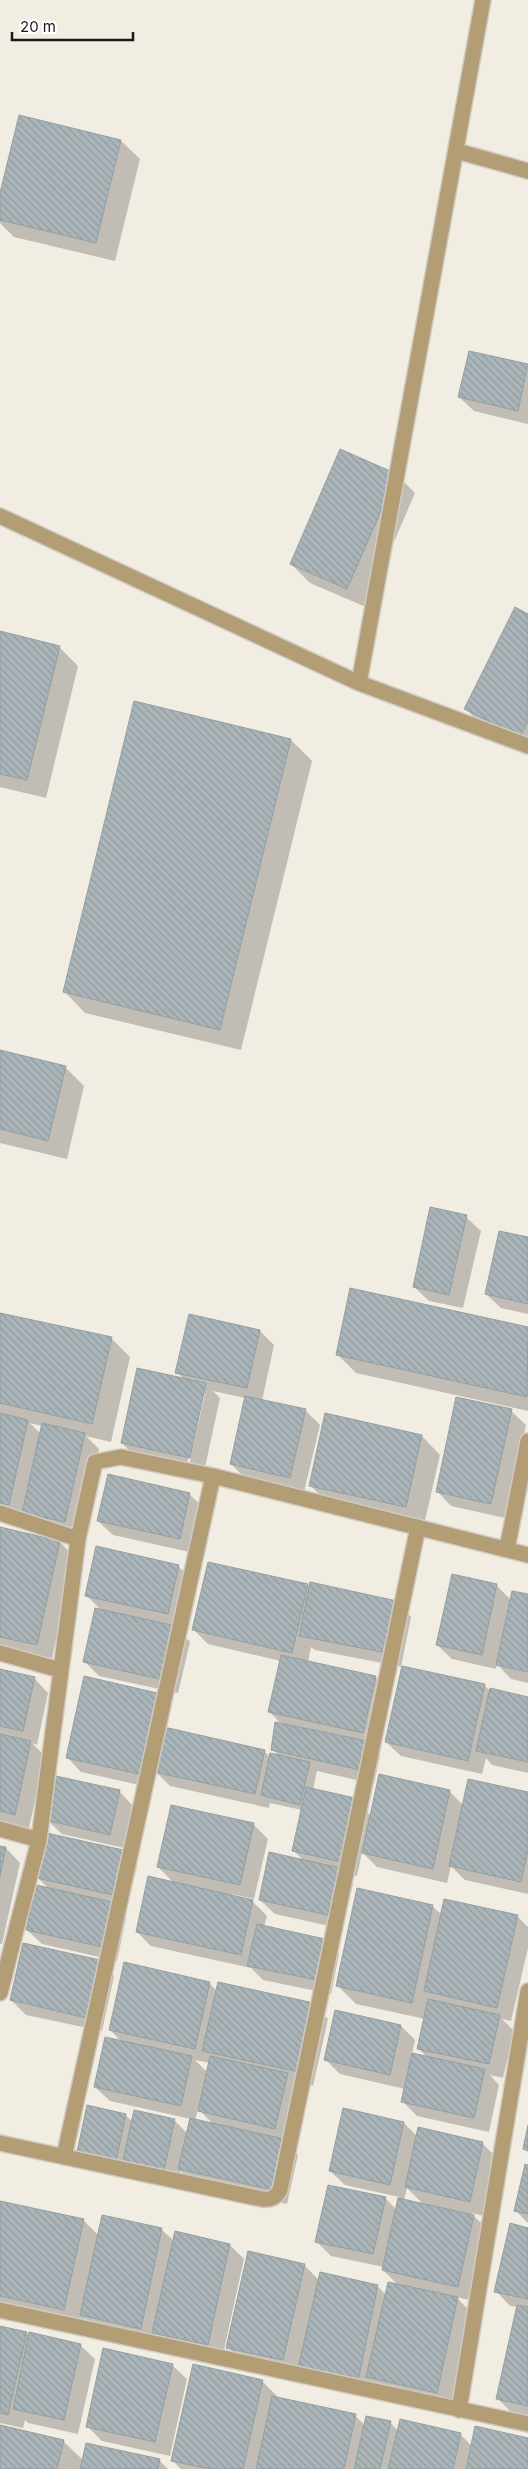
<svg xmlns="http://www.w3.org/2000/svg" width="528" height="2469" font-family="Inter,sans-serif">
<defs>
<pattern id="building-back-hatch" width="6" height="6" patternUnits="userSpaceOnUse" patternTransform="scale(1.25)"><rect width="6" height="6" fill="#aab5b9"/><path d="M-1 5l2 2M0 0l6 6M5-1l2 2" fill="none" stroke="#929b9e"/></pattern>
</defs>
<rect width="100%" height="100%" fill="#f2ede3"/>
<path fill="#0003" fill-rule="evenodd" d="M20,116L121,141L140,159L115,261L14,237L0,223V199Z
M470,353L528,366V424L474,411L459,397Z
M397,475L415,493L366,607L310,583L291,564Z
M528,615V747L480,723L466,709Z
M0,633L59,647L78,666L46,798L0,787Z
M291,740L312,761L241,1050L85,1013L64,991Z
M0,1052L66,1068L84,1086L67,1159L0,1143Z
M466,1217L481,1231L463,1308L429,1301L414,1287Z
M528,1238V1314L501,1308L486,1294Z
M351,1290L528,1329V1411L356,1373L337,1354Z
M0,1314L111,1338L130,1357L111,1442L86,1436L99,1449L80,1536L0,1513ZM30,1423L42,1426L41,1434Z
M260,1331L274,1345L262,1401L305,1410L320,1425L304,1492L245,1478L231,1464L245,1398L213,1391L220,1398L204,1472L136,1458L122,1443L184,1379L177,1372ZM202,1393H205L189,1465L187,1464Z
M511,1411L526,1425L505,1518L451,1506L437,1491Z
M325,1415L422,1436L440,1455L424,1525L329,1504L310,1485Z
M189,1494L204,1508L194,1553L113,1535L98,1521Z
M0,1529L60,1542L74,1557L52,1658L0,1647Z
M178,1566L193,1581L175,1626L190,1642L178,1693L99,1676L85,1662L102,1611L86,1595Z
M307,1585L310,1588L397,1602L411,1617L401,1667L484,1685L490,1691L528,1698V1773L492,1765L486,1758L482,1774L401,1756L386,1742L403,1667L315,1650L311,1647L308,1662L375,1677L389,1691L369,1745L380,1756L374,1784L317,1771L313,1790L355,1799L371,1816L449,1791L464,1806L528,1794V1894L465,1880L451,1866L447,1883L377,1867L362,1852L357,1876L343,1873L353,1883L343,1929L275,1914L260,1900L304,1861L293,1850L302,1810L270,1803L269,1808L170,1786L157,1773L153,1788L81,1772L67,1757L157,1694L171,1708L166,1729L264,1751L270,1757L279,1756L272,1749L282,1725L270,1712L281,1661L208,1644L194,1630Z
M497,1586L511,1600L528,1596V1683L511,1679L497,1664L496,1669L452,1659L437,1645Z
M0,1671L34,1678L48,1693L37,1745L32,1743L45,1756L29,1828L0,1822Z
M119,1791L133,1806L124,1848L62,1834L47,1820Z
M253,1824L268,1839L254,1899L231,1894L230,1896L252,1901L267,1916L264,1927L324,1940L339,1954L331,1994L263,1980L251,1968L151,1946L137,1932L175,1884L158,1867Z
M0,1847L6,1848L20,1863L2,1944H0Z
M122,1851L137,1866L127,1909L115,1906L126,1918L117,1961L42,1944L27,1930L49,1889L38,1878Z
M432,1906L442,1915L517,1916L528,1927V1948L511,2021L502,2019L514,2031L503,2078L490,2075L499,2085L489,2132L417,2116L402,2101L405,2089L340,2074L326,2060L401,2026L415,2040L412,2054L427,2057L418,2048L425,2019L356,2004L337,1985Z
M99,1962L114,1976L102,2031L26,2015L11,2000Z
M209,1983L217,1991L313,2005L328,2019L313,2086L295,2082L284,2141L298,2155L287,2204L194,2183L181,2171L177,2188L93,2166L125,2115L133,2122L175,2121L188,2134L191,2119L110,2101L95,2087L122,2042L110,2030ZM195,2060L210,2063L208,2073ZM198,2109L214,2125L195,2121Z
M404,2123L417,2136L482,2143L496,2157L484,2216L471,2213L488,2230L473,2301L456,2297L472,2313L451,2406L382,2391L374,2383L372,2394L297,2374L242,2362L228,2347L304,2265L319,2280L320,2273L378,2287L386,2295L399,2286L383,2270L384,2267L331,2256L316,2241L385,2198L397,2210L399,2197L345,2185L330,2171ZM407,2188L424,2205L404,2200Z
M528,2166V2223L516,2211Z
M0,2202L84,2221L99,2236L103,2216L162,2230L174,2241L230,2245L244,2259L222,2359L168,2347L156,2335L155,2342L96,2329L85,2318L83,2328L0,2309Z
M528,2229V2416L512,2413L497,2398L517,2307L510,2306L496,2291Z
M0,2327L26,2333L30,2337L80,2345L95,2359L78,2434L28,2423L25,2420L23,2428L0,2423Z
M172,2365L187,2379L170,2456L102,2441L87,2426Z
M262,2381L277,2396L276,2398L355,2416L365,2425L390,2422L398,2431L460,2434L472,2446L528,2439V2469H181L172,2460Z
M0,2427L63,2441L84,2461L159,2460L168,2469H0Z"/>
<path fill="url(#building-back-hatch)" stroke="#949fa2" d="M19,115L121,140L96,243L0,220V193Z
M469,351L528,364L518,411L458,397Z
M340,449L397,474L347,589L290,564Z
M515,607L528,614V721L520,737L464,709Z
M0,631L60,646L27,780L0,774Z
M134,701L291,739L220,1030L63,992Z
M0,1050L66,1066L48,1141L0,1129Z
M430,1207L467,1215L449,1295L413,1287Z
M499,1231L528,1237V1304L485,1294Z
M350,1288L528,1327L527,1397L336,1355Z
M0,1313L112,1337L92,1424L0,1403Z
M189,1314L260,1330L247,1388L175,1373Z
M137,1368L206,1383L190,1458L121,1443Z
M245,1396L306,1409L290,1478L230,1464Z
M456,1397L512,1409L491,1504L436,1492Z
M0,1413L28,1420L9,1505L0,1503Z
M325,1413L422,1435L406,1507L309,1486Z
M42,1423L85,1433L65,1522L22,1513Z
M108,1474L190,1493L180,1539L97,1521Z
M0,1527L60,1541L37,1645L0,1637Z
M96,1546L179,1565L168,1614L85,1596Z
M208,1562L308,1584L292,1653L192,1630Z
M452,1574L497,1584L482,1655L436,1645Z
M310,1582L397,1601L387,1653L299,1636Z
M512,1591L528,1594V1672L496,1665Z
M95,1608L176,1626L164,1680L83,1662Z
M281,1655L376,1676L363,1733L268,1712Z
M402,1666L485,1684L468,1761L385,1742Z
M0,1669L35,1677L23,1731L0,1726Z
M84,1676L157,1693L139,1774L66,1758Z
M490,1688L528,1697V1762L476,1751Z
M275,1722L367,1741L360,1770L271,1750Z
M164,1727L265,1750L255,1794L154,1772Z
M0,1734L31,1741L15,1815L0,1811Z
M270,1753L310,1762L300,1805L261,1795Z
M379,1774L450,1790L433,1869L362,1853Z
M56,1776L120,1790L110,1835L46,1820Z
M468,1779L528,1792V1850L521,1882L449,1866Z
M306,1787L355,1798L342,1862L292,1851Z
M171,1805L254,1823L240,1885L157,1867Z
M47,1833L123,1850L113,1895L37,1878Z
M0,1846L6,1847L0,1876Z
M269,1852L340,1868L328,1915L259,1900Z
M148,1876L253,1900L241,1955L136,1932Z
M36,1885L112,1902L102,1947L26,1930Z
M357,1888L433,1905L412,2003L336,1986Z
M444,1899L518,1915L497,2008L424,1991Z
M257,1924L325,1939L317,1980L247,1966Z
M23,1943L100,1960L87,2018L10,2000Z
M124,1962L210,1982L195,2049L109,2030Z
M218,1982L314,2003L299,2072L202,2051Z
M428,1999L500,2015L489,2064L417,2049Z
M335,2010L401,2025L390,2075L324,2060Z
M105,2037L192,2056L181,2106L94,2087Z
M412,2053L485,2069L474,2118L401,2102Z
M210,2056L288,2073L275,2129L198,2111Z
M87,2105L126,2114L116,2161L77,2152Z
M343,2108L404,2122L390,2185L329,2171Z
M134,2110L175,2119L163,2175L122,2165Z
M190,2118L284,2139L273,2190L178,2169Z
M528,2125V2151L523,2149Z
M418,2127L483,2142L470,2202L405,2187Z
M525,2164L528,2165V2214L514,2211Z
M328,2185L386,2197L373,2254L315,2242Z
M398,2198L474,2215L458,2287L382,2270Z
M0,2201L84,2219L64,2310L0,2296Z
M102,2215L162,2228L141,2329L80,2315Z
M510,2223L528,2228V2299L494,2292Z
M175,2231L230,2244L208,2345L152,2333Z
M248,2251L305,2264L283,2360L226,2348Z
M320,2272L378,2285L358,2381L298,2368Z
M388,2282L458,2297L437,2393L366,2377Z
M517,2305L528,2307V2406L496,2399Z
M0,2326L27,2332L8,2415L0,2413Z
M29,2332L81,2344L64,2420L13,2409Z
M103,2348L173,2364L155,2442L86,2427Z
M193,2364L263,2380L243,2469H211L171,2461Z
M272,2396L356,2414L344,2469H256Z
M366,2416L391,2421L380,2469H354Z
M400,2419L461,2433L453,2469H388Z
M0,2425L64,2440L57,2469H0Z
M475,2426L528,2438V2469H466Z
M86,2443L160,2459L158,2469H80Z"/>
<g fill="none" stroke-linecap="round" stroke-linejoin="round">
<defs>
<path id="street" d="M457,151L528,171
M0,516L359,683L528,746
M359,683L483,0
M0,1513L78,1539
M507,1549L528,1441
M0,1653L60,1670
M0,1829L39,1840
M0,1993L39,1840L78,1539L95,1462L121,1457L213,1476L528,1555
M0,2143L262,2199C271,2200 275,2198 280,2190L418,1527
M64,2157L213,1476
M0,2310L528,2424
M459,2410L528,1991"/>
</defs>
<use href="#street" stroke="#d0cbc2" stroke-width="18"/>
<use href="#street" stroke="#b39d74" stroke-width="15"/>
</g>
<path d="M12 32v8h121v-8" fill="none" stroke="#1b1a16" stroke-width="2.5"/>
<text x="20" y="32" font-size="15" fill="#1b1a16" stroke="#ffffff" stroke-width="4" paint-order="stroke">20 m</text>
</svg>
